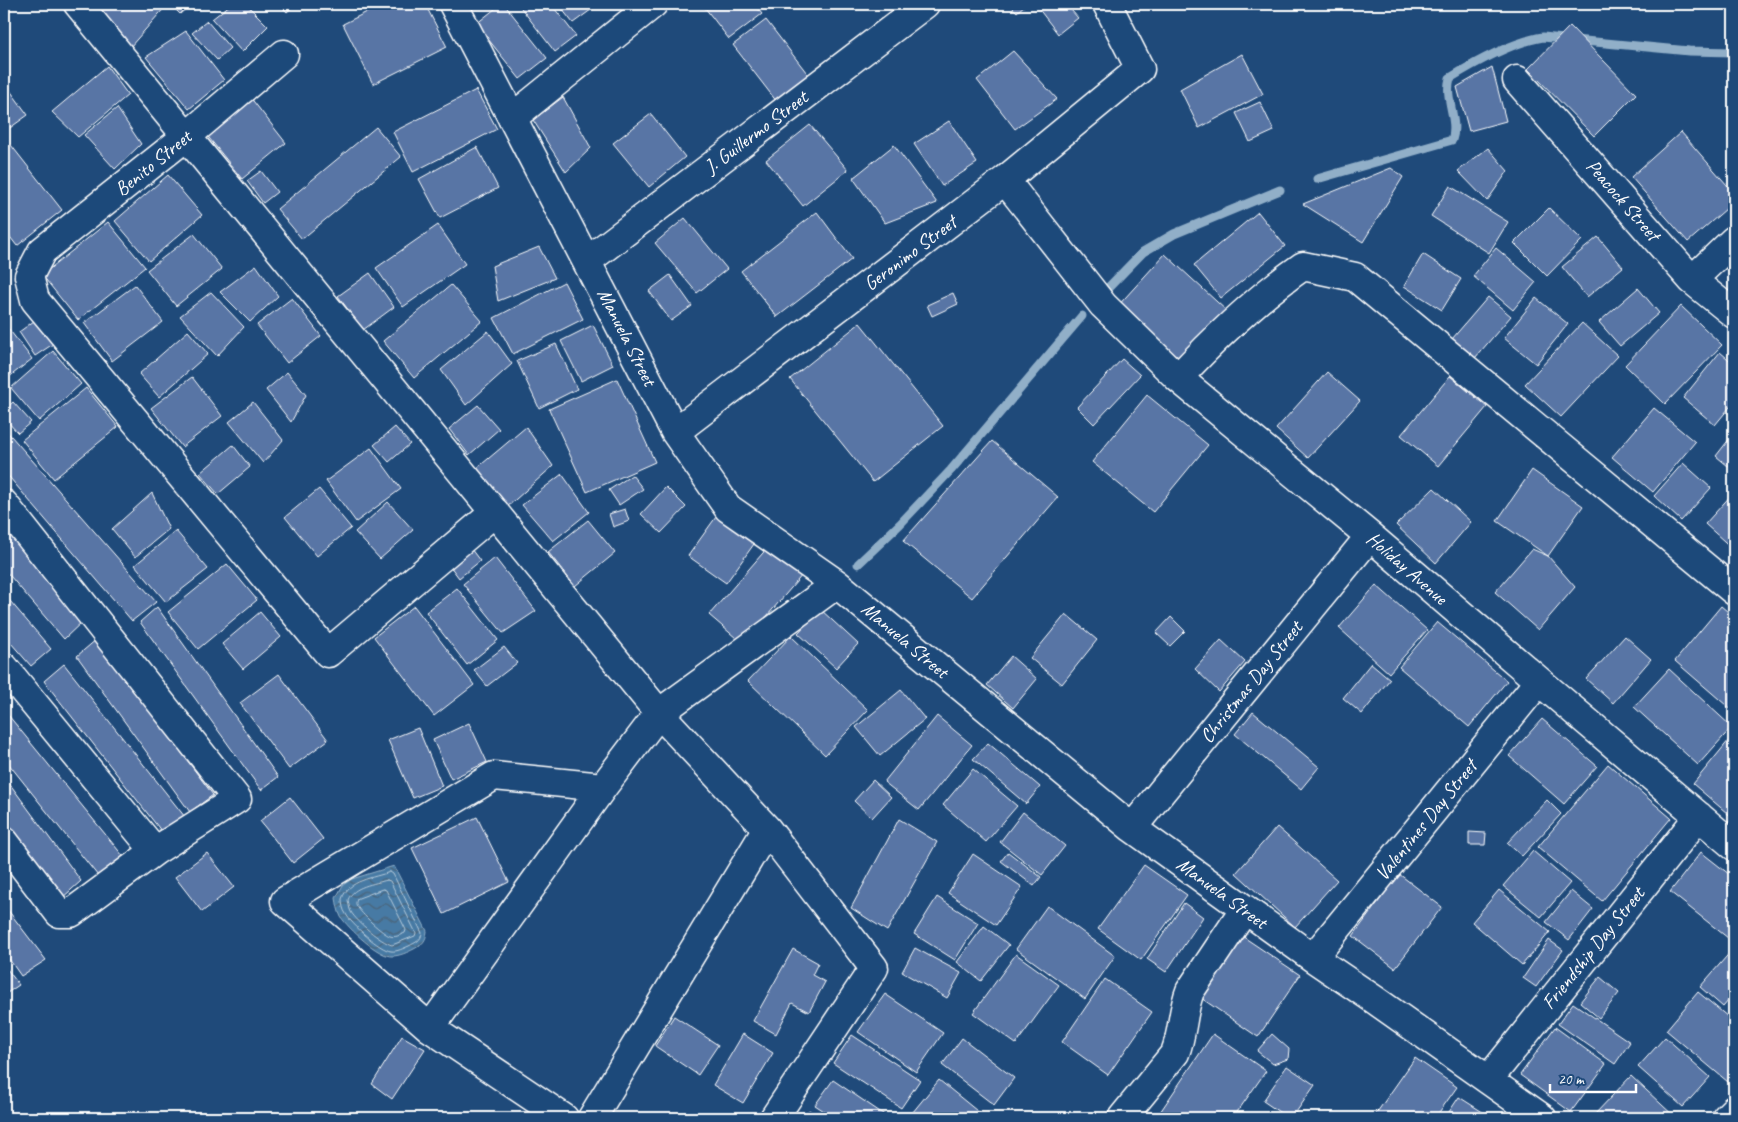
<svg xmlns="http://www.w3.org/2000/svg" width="1738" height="1122" font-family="Caveat,sans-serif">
<defs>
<pattern id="water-waves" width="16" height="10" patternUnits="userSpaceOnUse" patternTransform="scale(1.25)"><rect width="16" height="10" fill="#477aa4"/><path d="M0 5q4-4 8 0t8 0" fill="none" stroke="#4a6378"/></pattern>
</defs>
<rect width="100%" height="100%" fill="#1f4a7a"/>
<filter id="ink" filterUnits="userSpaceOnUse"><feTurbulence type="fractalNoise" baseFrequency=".02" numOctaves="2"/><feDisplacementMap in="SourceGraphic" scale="10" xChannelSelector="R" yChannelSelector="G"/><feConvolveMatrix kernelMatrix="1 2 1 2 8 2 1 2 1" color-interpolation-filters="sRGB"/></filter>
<g filter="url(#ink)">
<path fill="url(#water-waves)" stroke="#91afc8" d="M394,866L427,931C426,941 423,944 414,949C408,952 400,956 392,956C379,957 348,928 341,917C338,911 337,904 336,898L343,885L352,879Z"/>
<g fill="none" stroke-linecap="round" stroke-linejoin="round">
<path stroke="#b5cadb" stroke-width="1" d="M390,872L393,874L422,933C421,941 416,942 409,946C404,948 397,952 391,951C380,950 351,924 346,914C343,910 342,904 342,899C348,880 373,878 390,872Z
M387,880L390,881L416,933L415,936L392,945C381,942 357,922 351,912C349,908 349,904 348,900C353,886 374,884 387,880Z
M383,889L386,890L406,930L405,933C400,935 395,938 390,936C383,934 360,913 357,906C355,903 356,903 357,899Z"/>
<path stroke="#91afc8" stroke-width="9" d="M1317,179L1452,140C1459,120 1444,99 1450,78C1476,62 1512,42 1543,37L1689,51L1734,52
M1105,291L1143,252L1174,234L1280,190
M858,564L900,524L951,470L1082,316"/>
</g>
<path fill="#5874a5" stroke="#fff" d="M95,4H164L166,6L130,47Z
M170,4H191L180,14Z
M231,4H246L268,26L242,52L212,19Z
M279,4H296L287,12Z
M383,4H425L447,47L373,84L343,24Z
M501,4H504L547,58L520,79L476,24Z
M518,4H551L576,36L555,52Z
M558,4H599L573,23Z
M702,4H754L762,14L729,39Z
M1009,4H1026L1017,12Z
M1044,4H1066L1078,18L1058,34L1038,8Z
M766,20L810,77L777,102L733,45Z
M207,21L230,48L217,60L192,33Z
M1570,26L1636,94L1594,136L1528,69Z
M186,31L224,80L189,109L146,57Z
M1013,51L1057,99L1015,129L977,80Z
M1242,54L1263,94L1199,128L1180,89Z
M107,66L128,95L78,137L52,112Z
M1492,67L1506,121L1469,131L1457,87Z
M9,89L28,115L7,130L4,126V94Z
M476,90L497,129L413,172L393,132Z
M250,97L286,143L242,179L205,133Z
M563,97L591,148L566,172L533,120Z
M1260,102L1274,131L1250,142L1236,113Z
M117,108L141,144L115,169L84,135Z
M651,114L685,157L649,187L613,143Z
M949,121L977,163L942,186L914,144Z
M810,125L848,170L803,206L766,160Z
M376,127L401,157L302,239L277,209Z
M1681,132L1734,193V202L1688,242L1631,177Z
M11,145L62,210L17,246L4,229V151Z
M894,145L937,203L885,223L853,178Z
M477,147L498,188L440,218L419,179Z
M1488,148L1508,171L1487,201L1458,171Z
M1391,168L1403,177L1363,242L1303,204Z
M261,171L277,192L263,203L247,181Z
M168,175L202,215L149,261L115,221Z
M1450,186L1508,222L1489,253L1431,216Z
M1549,208L1582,240L1547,276L1514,243Z
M817,212L852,259L777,317L741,271Z
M1258,212L1285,246L1221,298L1194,265Z
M685,218L727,269L697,293L655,243Z
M108,222L145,267L78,320L42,275Z
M438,225L465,264L403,307L376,268Z
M194,234L222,269L176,306L147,270Z
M1598,237L1623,267L1587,297L1562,267Z
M539,247L555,278L498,301L492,266Z
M1496,248L1536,282L1513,310L1473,276Z
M1165,254L1229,313L1178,368L1115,309Z
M1423,254L1461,279L1442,310L1404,286Z
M256,265L278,296L250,322L220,292Z
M370,273L394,307L363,330L338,296Z
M670,275L692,306L671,321L649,291Z
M564,282L583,319L513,354L494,318Z
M135,285L163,322L112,361L84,323Z
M451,285L482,321L414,378L383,341Z
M1638,288L1659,313L1620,346L1599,322Z
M211,292L244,327L217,356L180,316Z
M953,293L958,304L932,316L927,305Z
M1488,297L1511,316L1475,358L1452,339Z
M292,298L321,336L287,363L257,325Z
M1536,298L1568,324L1536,364L1504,338Z
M1681,306L1722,345L1665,404L1625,365Z
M38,318L56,342L35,356L19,332Z
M4,323L32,359L4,381Z
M860,323L943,426L873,482L790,379Z
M1582,323L1618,356L1561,417L1525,384Z
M593,325L613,365L581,381L561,341Z
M188,331L208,354L159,397L139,374Z
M488,331L512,364L466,405L441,370Z
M556,344L577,389L539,408L517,361Z
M53,351L81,384L39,421L11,388Z
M1720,352L1734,364V402L1715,425L1683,398Z
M1122,359L1140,375L1094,424L1077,407Z
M287,372L306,395L291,422L266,390Z
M1327,372L1360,401L1308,458L1276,429Z
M1450,376L1487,407L1438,466L1401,435Z
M192,377L222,416L182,447L151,408Z
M617,379L655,462L587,492L549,409Z
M86,388L118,427L54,479L22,440Z
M1147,395L1208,445L1153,512L1092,462Z
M13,402L31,422L18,433L4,418V410Z
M253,402L283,440L263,463L229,422Z
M478,405L499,429L469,455L449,429Z
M1654,408L1695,442L1653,492L1612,457Z
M395,427L410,444L389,462L374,445Z
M526,427L553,466L506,508L476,469Z
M4,428L156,602L132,621L4,471Z
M1734,433V471L1716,456Z
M992,441L1058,497L972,598L903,541Z
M233,445L250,467L218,494L200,473Z
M371,448L401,489L356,522L326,481Z
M1683,463L1711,488L1681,521L1654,496Z
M1532,470L1583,506L1548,556L1497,521Z
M562,474L589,512L553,541L522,505Z
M632,475L643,489L619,505L609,490Z
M666,487L686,507L661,533L641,514Z
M1434,488L1471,522L1436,563L1396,525Z
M319,489L351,528L317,556L285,517Z
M1734,492V550L1705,524Z
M152,493L169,529L135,557L112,529Z
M388,502L413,530L380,559L355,532Z
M625,509L629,521L613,527L609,514Z
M716,517L754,544L726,583L688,556Z
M588,520L615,553L575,586L548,552Z
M4,528L84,620L64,639L4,569Z
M176,531L208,569L166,602L135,565Z
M769,546L803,574L743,644L709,615Z
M471,549L480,561L459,578L450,566Z
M1532,549L1548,556L1575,587L1538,630L1495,592Z
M495,558L536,611L503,633L463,584Z
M227,564L257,600L198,649L168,612Z
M1376,585L1427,630L1389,673L1339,628Z
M457,588L498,640L467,665L426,612Z
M4,594L51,649L31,666L4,635Z
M414,606L474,685L434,716L374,637Z
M1721,606L1734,617V712L1675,661Z
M157,607L278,777L261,790L140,622Z
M820,609L858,644L836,668L798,633Z
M260,612L281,637L243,669L222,644Z
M1066,614L1097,640L1062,684L1030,658Z
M1171,617L1185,631L1170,646L1156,633Z
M1437,622L1507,681L1469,727L1399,667Z
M791,636L868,710L825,755L748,681Z
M1625,636L1651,659L1613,703L1586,679Z
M97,639L213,795L190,812L77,656Z
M1221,640L1245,662L1219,692L1195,669Z
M504,647L517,663L487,686L474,670Z
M1011,656L1037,679L1013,708L987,685Z
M1371,663L1390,679L1362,714L1343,698Z
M64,664L185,817L162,832L44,681Z
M1669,669L1732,727L1698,765L1634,707Z
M279,674L328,740L289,769L240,703Z
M901,690L925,719L880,756L856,727Z
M4,710L123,856L98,876L4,758Z
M1253,712L1319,767L1301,789L1235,734Z
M937,716L972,745L919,810L884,782Z
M1542,719L1597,766L1564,804L1509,756Z
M469,723L487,762L451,779L433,740Z
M418,728L442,786L413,798L388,740Z
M1734,734V819L1693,784Z
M988,743L1040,787L1026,804L973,759Z
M1608,764L1671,818L1602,901L1538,847Z
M973,769L1017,806L986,842L943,805Z
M4,776L81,881L61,899L4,818Z
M873,780L891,797L872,818L854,801Z
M290,797L323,839L293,863L260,821Z
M1547,800L1561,814L1522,856L1507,843Z
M1023,812L1065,846L1042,875L1000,842Z
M477,817L509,882L444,914L412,848Z
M899,819L937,842L887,931L851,908Z
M1277,827L1337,880L1295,927L1236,873Z
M1469,832L1486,833L1485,845H1469Z
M1533,851L1570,883L1541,917L1503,886Z
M1008,852L1041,877L1034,886L1001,861Z
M1701,852L1734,878L1733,942L1670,892Z
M207,853L234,887L202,912L175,877Z
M973,854L1022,887L996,925L948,893Z
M1144,865L1187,895L1141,960L1098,929Z
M1399,874L1442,907L1395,968L1353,936Z
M1499,890L1550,932L1522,965L1472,922Z
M1571,891L1593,909L1569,940L1546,922Z
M937,897L978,923L955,960L914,934Z
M1184,903L1203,917L1166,972L1147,959Z
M4,905L46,960L21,976L4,952Z
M1047,906L1115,956L1085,999L1016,949Z
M984,926L1009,945L981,981L957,962Z
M1239,934L1300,975L1258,1037L1198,996Z
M1549,940L1563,950L1536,987L1523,978Z
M915,948L961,973L947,998L902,972Z
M793,949L818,963L812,975L825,982L809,1012L792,1003L776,1034L753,1021Z
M1733,949L1734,950V994L1723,1007L1700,987Z
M1016,954L1059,985L1016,1044L973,1013Z
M4,965L19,985L4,995Z
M1600,977L1619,993L1599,1018L1580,1002Z
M1105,979L1152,1012L1108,1075L1062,1042Z
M1698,992L1734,1022V1074L1728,1082L1666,1030Z
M885,994L943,1033L916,1072L858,1032Z
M1573,1003L1630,1042L1615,1064L1558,1024Z
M674,1016L718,1045L698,1075L655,1046Z
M1555,1027L1606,1064L1571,1112L1520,1075Z
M743,1034L773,1053L743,1103L713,1085Z
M1213,1034L1266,1071L1233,1118H1156Z
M1272,1034L1289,1049L1288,1059L1273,1064L1257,1051Z
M852,1035L920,1080L901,1108L833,1063Z
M402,1036L425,1049L392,1099L372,1084Z
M1665,1037L1710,1077L1683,1107L1638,1067Z
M962,1038L1014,1078L994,1105L942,1065Z
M1415,1058L1457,1087L1435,1118H1373Z
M1287,1066L1315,1085L1292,1118H1288L1263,1101Z
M1631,1076L1676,1118H1599L1595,1114Z
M833,1080L889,1118H835L815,1105Z
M939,1080L982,1115L979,1118H908Z
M1459,1097L1492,1118H1445Z
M809,1110L821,1118H803Z"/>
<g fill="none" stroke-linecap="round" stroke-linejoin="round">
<defs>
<path id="minor" d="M78,4L659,713L603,787L430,1028
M453,4L675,432L728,508L837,584L1132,828L1313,958L1375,1000L1542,1118
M284,54L187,136L42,251L29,276L35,300L328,653L495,512
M1517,80L1692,280L1734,314
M512,118L653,4
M1005,180L1103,305L1178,378
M587,261L925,4
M1692,280L1734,240
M675,432L1005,180L1140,69L1107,4
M4,504L237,799L155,851L71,913H59L4,841
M1734,591L1355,277L1303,266C1257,298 1216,337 1178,378L1370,536L1539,681L1734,846
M4,667L155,851
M1132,828L1370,536
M1313,958L1539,681
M1488,1080L1699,816
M564,1118L430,1028L285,901L494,776L603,787
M592,1118L767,829
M774,1118L874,968L767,829L659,713L837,584
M1122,1118L1175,1053C1183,1034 1182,1011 1190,991L1245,909
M1726,1118L1734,1110"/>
</defs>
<use href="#minor" stroke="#fff" stroke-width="31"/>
<use href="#minor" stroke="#1f4a7a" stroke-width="28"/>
</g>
</g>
<g text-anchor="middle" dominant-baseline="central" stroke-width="4.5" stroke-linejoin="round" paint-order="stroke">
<g font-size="20" fill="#fff" stroke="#1f4a7a">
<text transform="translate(756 132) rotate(-37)">J. Guillermo Street</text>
<text transform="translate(153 163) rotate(-39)">Benito Street</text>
<text transform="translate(1623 200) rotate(49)">Peacock Street</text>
<text transform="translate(910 253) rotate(-37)">Geronimo Street</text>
<text transform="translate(627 337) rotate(63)">Manuela Street</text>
<text transform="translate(1407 568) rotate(41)">Holiday Avenue</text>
<text transform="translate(905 640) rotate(40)">Manuela Street</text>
<text transform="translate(1251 682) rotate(-51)">Christmas Day Street</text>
<text transform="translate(1426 820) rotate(-51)">Valentines Day Street</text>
<text transform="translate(1222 893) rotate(36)">Manuela Street</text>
<text transform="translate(1593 948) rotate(-51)">Friendship Day Street</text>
</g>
</g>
<rect width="1738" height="1122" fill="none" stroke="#1f4a7a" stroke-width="20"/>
<rect x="10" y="10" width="1718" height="1102" fill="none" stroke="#fff" stroke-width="2" filter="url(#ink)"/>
<path d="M1550 1084v8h86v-8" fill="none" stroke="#ffffff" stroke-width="2.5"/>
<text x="1558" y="1084" font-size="15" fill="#ffffff" stroke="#1f4a7a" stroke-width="4" paint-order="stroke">20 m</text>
</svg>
